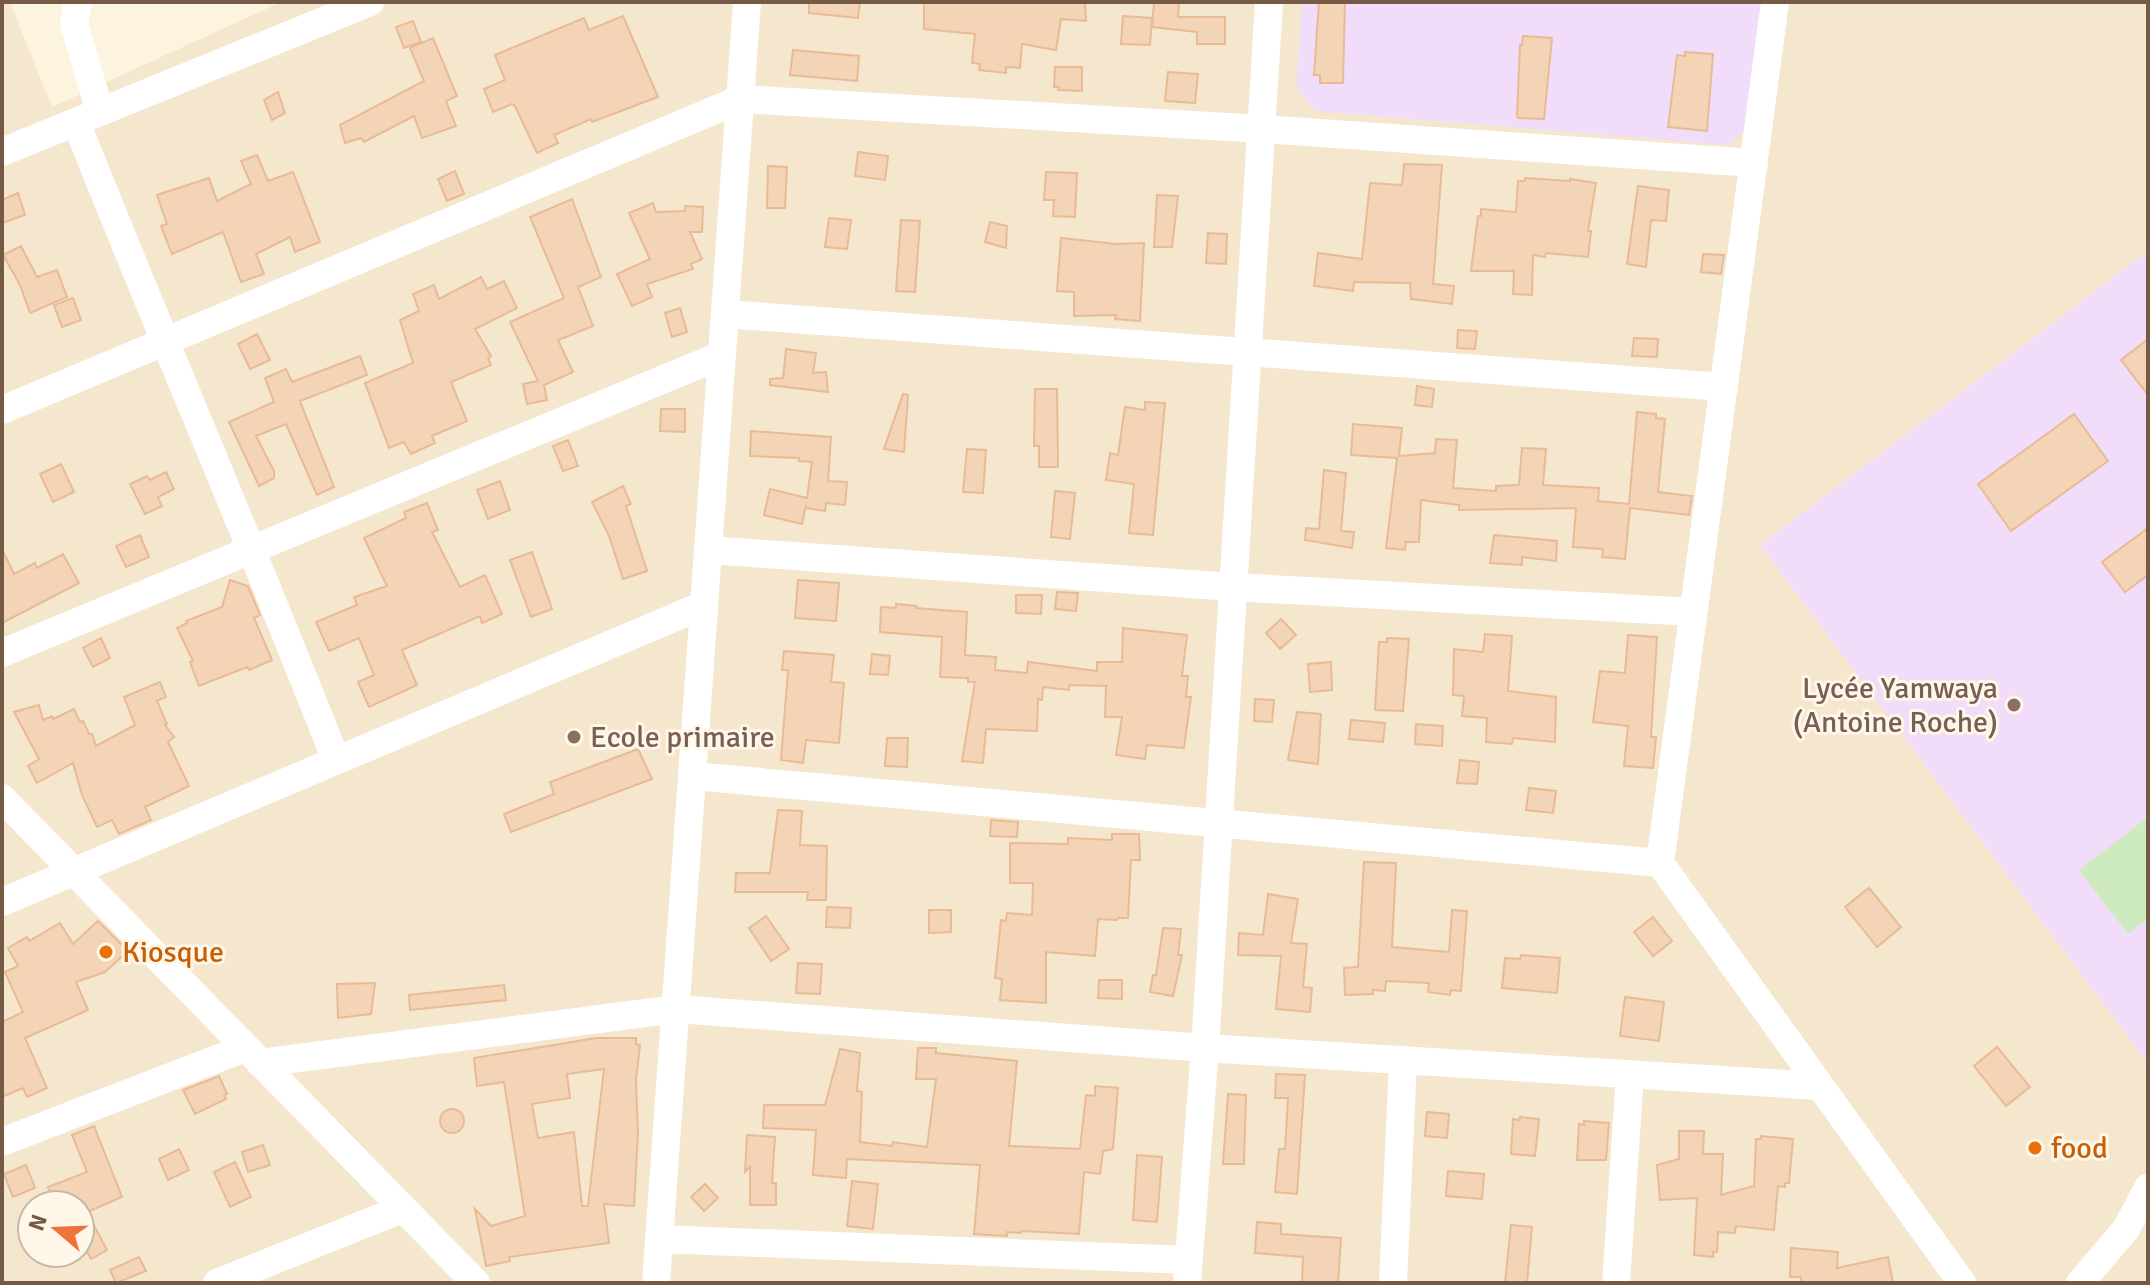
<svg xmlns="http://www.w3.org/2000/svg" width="2150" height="1285" font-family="Signika,sans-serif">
<rect width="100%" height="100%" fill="#fdf4df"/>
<path fill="#f5e6ce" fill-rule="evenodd" d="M2,2H10L52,107L281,2H2148V1283H2ZM32,1205H80V1253H32Z"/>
<path fill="#f1ddf9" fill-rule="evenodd" d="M1302,2H1769L1753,126L1727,145L1316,111L1296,87Z
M2148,251V339L2122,360L2148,395V528L2103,562L2125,592L2148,575V817L2080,870L2127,933L2148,918V1063L1760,545ZM2074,414L2108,460L2011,531L1978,484Z"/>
<path fill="#cdebbe" d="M2148,817V918L2128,934L2079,870Z"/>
<path fill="#f4d4b6" stroke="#e8bb95" stroke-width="2" fill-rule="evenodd" d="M809,2H860L858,18L809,13Z
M924,2H1085L1086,21L1061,19L1056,50L1022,44L1020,68L1006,67V73L979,70L980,64L972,63L975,34L924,29Z
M1154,2H1179L1178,17H1225V44H1197V32L1152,27Z
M1319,2H1345L1343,83H1320V75H1314Z
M623,16L658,97L592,122L591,119L554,135L558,143L537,153L515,106L512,104L493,112L484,89L505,80L495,55L584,18L589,30Z
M1123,16L1152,18L1150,45L1121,44Z
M413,21L421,42L404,48L396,27Z
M1523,36L1552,38L1544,119L1518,118L1517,116L1520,45H1522Z
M433,38L457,96L446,101L456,126L422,138L414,116L364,142L361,138L345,143L340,125L424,81L410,48Z
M793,50L859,56L857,81L790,75Z
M1685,52L1713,54L1707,131L1668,127L1677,55L1685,56Z
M1055,67H1082V91L1058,90L1059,87H1054Z
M1168,72L1198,74L1195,103L1165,101Z
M278,92L285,113L272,120L264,100Z
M858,152L888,156L885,180L855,176Z
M257,155L268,181L293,172L320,242L295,252L290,237L256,254L264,274L241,282L223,232L172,254L161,226L167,224L157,195L209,178L217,201L251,184L241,161Z
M1404,164L1442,165L1433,284L1454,286L1452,304L1411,299L1410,283L1354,282L1353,291L1314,286L1318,253L1362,259L1370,183L1402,185Z
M768,166L787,167L785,208H767Z
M455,171L464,194L447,201L438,179Z
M1046,172L1077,173L1075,217L1053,216L1054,200H1044Z
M1525,178L1570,181V179L1596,183L1588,231H1591L1588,257L1546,253L1545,257L1533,255L1532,295L1513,294L1514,271H1471L1478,216H1481V209L1516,212L1518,181H1525Z
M1638,186L1669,190L1666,221L1651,220L1646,267L1627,264Z
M18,193L25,215L2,223V200Z
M1157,195L1178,196L1172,247H1154Z
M572,199L601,277L578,287L593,326L558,340L573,372L544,385L547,400L527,404L523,384L538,381L510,322L564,298L530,217Z
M653,203L656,212L685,211V206L703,207L702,232H690L702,259L691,264L693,269L647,284L652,297L632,306L617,274L650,259L629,213Z
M829,218L851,220L847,249L825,247Z
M901,220L920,221L915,292L896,291Z
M990,222L1007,226L1006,248L985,242Z
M1208,233L1227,234L1226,264L1206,263Z
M1061,238L1116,244L1144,243L1140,321L1115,319L1116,315L1074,316V292L1057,291Z
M21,246L37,277L57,270L67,297L30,313L20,285L3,255Z
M1703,254L1724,255L1721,274L1701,272Z
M481,277L487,289L504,281L517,308L475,329L491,356L488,358L491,365L451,382L467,421L432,436L435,443L411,454L404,442L389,448L365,383L413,363L400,320L419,311L413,294L434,285L439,299Z
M73,298L81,320L62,327L54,305Z
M680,308L687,332L672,337L665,313Z
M1458,330L1477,331L1475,349L1457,348Z
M257,334L270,360L250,369L238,344Z
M1634,338L1658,339L1657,357L1632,356Z
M2148,339V395L2121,360Z
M786,349L816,353L813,373L826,372L828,392L770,385V379L783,378Z
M360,356L367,375L300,401L334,487L317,495L286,424L256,436L274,471V478L259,486L229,422L274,402L265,378L286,369L292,382Z
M1417,386L1434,389L1432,407L1415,405Z
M1035,389H1057L1058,467H1039V446H1034Z
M903,394L908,395L904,452L884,449Z
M1145,402L1165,403L1153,535L1129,533L1134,484L1106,480L1110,453L1118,455L1125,407L1145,410Z
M661,409H685V432L660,431Z
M1637,412L1656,414V418L1665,419L1658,492L1692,496L1689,515L1630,508L1625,559L1602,557L1603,549L1573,547L1576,508L1459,510V505L1421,500L1419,542H1406L1405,550L1386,548L1397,458L1351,455L1353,424L1402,428L1399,456L1435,453L1436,439L1457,440L1453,488L1496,491V486L1519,485L1522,448L1546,449L1543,485L1599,488L1598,501L1629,504Z
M2074,414L2108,461L2011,531L1978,484Z
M751,431L831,437L828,481L847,482L845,505L826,503L825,511L806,508V505L802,524L764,515L770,489L807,498L812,462L799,461V458L750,456Z
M568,440L578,466L563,471L553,446Z
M967,449L986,450L983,493L963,492Z
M61,464L74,492L53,502L40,474Z
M1324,470L1346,473L1341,531L1354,532L1352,548L1305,540L1306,528L1319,529Z
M166,472L174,489L158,497L162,506L145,514L130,484L147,476L150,480Z
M500,481L510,510L488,519L477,490Z
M623,486L631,504L626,506L647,571L623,579L609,536L592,502Z
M1055,491L1075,493L1070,539L1051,537Z
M427,503L438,530L432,532L460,587L485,575L502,614L482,623L480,616L402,650L417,685L369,707L358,682L374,675L359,638L329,651L316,622L357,605L354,597L387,586L364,538L406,518L404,512Z
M2148,528V575L2125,592L2102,562Z
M140,535L149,557L126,567L116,546Z
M1494,535L1557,541L1556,561L1522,557V565L1490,563Z
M2,549L14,574L35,563L37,568L63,554L79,583L2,623Z
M532,552L552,609L531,617L510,560Z
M230,580L248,586L260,615L254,618L272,660L249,670L247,667L199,686L190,662L193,661L177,628L187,623L186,621L222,607Z
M798,580L839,583L836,621L795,618Z
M1057,592L1078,593L1076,611L1055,609Z
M1016,595H1042L1041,614L1016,613Z
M896,604L916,606V608L967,612L965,655L996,657L995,670L1027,673L1028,662L1097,671V662H1122L1123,628L1187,635L1182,676H1188L1186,697H1191L1184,748L1147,745L1145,759L1116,755L1122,717H1105L1106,686L1069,685V690L1043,687L1042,700L1038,699L1037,731L986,729L983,763L962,761L975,682H968V678L940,677L942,637L880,632L881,607L896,608Z
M1281,619L1296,635L1280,649L1266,633Z
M1485,634L1512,636L1508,691L1556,697L1555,742L1513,738L1512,744L1486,742L1487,718L1462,716L1464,696L1453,695L1454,649L1483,652Z
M1628,635L1657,637L1651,737H1656L1653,768L1624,766L1628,726L1593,722L1600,671L1625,673Z
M101,638L110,658L93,667L83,648Z
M1387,638L1409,639L1403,711L1375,710L1379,642H1387Z
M784,651L834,655L831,682L844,683L839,743L806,740L803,763L781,760L788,670H782Z
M872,654L890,656L888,675L870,674Z
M1331,662L1332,690L1310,692L1308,664Z
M160,682L166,697L157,701L167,724L165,725L174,737L168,742L189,786L145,807L151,820L119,834L112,820L97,827L82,795L73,763L37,783L28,766L39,759L14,712L39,705L43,720L52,716L53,719L74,709L80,722L83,721L89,734H92L96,746L135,725L124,697Z
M1255,699L1274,700L1272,722L1254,721Z
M1297,712L1321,714L1318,764L1288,760Z
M1351,720L1385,723L1383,742L1349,739Z
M1416,724L1443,726L1442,746L1415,744Z
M887,738H908L907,767L885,766Z
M638,749L652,779L511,832L504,814L554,794L550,782Z
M1460,760L1479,762L1477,784L1457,783Z
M1529,788L1556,791L1553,813L1526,810Z
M778,810L802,811L800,845L827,846L826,900H807L808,892H735L736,873H770Z
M991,820L1018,822L1017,837L990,836Z
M1112,834H1139L1140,860H1131L1128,918H1118L1117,920L1098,919L1095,956L1046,952V1003L1000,1000L1002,979L995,978L1001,920L1006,921L1007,913L1032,915L1033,883H1010V843L1068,844V838L1112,840Z
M1364,862L1396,863L1392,947L1449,952L1452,910L1467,911L1461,991L1451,990L1450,995L1428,992L1429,983L1386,981L1385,991L1373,990V994L1345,995L1344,968L1358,967Z
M1869,888L1901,927L1877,947L1845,907Z
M1268,894L1298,899L1291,943L1307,944L1303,987L1312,988L1310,1012L1276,1009L1281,956L1238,955L1239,933L1263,935Z
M827,907L851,908L850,928L826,927Z
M929,910H951V932L929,933Z
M766,916L789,949L771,961L749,928Z
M1653,917L1672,941L1653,956L1634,932Z
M98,921L128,951L105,972L76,982L88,1010L25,1038L47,1088L27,1097L23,1088L2,1097V1022L23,1012L5,972L18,966L8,948L27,937L29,941L60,923L73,944Z
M1163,928L1181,929L1178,955H1182L1173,996L1150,992L1153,975H1156Z
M1521,955L1560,958L1557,993L1502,988L1505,958L1520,959Z
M798,963L822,964L820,994L796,993Z
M1099,980H1122V999L1098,998Z
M375,983L371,1014L338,1018L337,984Z
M504,985L506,1000L410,1010L409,995Z
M1625,997L1664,1002L1659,1041L1620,1036Z
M596,1038H636V1044L640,1045L636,1080L638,1133L634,1206L604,1204L609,1243L509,1257L510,1261L486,1266L475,1209L491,1226L525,1216L504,1082L477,1086L474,1058ZM604,1069L588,1206H582L574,1132L538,1138L532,1104L570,1098L567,1074Z
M1997,1047L2030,1087L2006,1106L1974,1066Z
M918,1048H936V1053L1017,1061L1009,1146H1012L1080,1149L1086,1095L1095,1096V1086L1118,1088L1113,1149L1103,1151L1100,1174L1084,1172L1079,1234L1021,1231V1233L1007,1232V1236L974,1234L980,1165L847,1159L846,1178L813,1175L816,1130L763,1128L764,1105H825L840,1049L860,1053L857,1091L862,1092L860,1142L892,1146L893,1142L927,1147L936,1079H916Z
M1276,1074L1305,1075L1297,1194L1275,1192L1279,1149H1285L1288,1098H1275Z
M219,1076L227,1094L224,1095L226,1099L195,1114L183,1090Z
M1228,1094L1246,1095L1244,1164H1223Z
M440 1121a12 12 0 1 1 24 0a12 12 0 1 1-24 0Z
M1427,1112L1449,1114L1447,1138L1425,1136Z
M1520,1117L1539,1119L1535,1156L1511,1154L1513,1119L1520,1120Z
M1584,1121L1609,1123L1606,1160H1577L1579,1124L1584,1125Z
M94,1126L122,1197L87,1212L107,1250L91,1259L80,1239V1205H55L48,1187L87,1172L72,1135Z
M1679,1131H1704L1703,1154H1723L1721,1195L1754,1186L1756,1139H1761V1136L1793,1139L1789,1183H1785V1187L1778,1186L1774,1230L1736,1226L1735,1233L1718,1232L1717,1252H1713V1257L1694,1255L1697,1198L1660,1200L1657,1165L1679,1159Z
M747,1135L775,1137L772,1183H776V1205H750V1167L745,1172Z
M263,1145L270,1165L248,1172L242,1152Z
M179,1149L189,1170L168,1180L159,1159Z
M1137,1155L1162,1157L1157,1222L1133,1220Z
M235,1162L251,1197L230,1207L214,1172Z
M26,1165L35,1188L13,1197L4,1174Z
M1448,1171L1484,1174L1482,1199L1446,1196Z
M852,1181L878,1184L873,1229L847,1226Z
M705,1184L718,1198L704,1211L691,1197Z
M1257,1222L1281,1224V1234L1341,1238L1338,1283H1302L1303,1257L1255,1253Z
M1511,1225L1532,1227L1527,1283H1505Z
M1791,1248L1838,1252L1837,1268L1888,1257L1893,1283H1801V1277H1790Z
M139,1257L146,1271L116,1283L110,1270Z"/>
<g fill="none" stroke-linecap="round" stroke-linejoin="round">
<path stroke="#fff" stroke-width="28" d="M78,2L74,24L100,112
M1775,2L1660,863L1962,1283
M76,122C161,336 252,546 336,760
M2,152L370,2
M725,314L1724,387
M2,410L741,99L1262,129L1754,163
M708,550L1233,587L1693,612
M2,653L722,355
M693,776L1660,863
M2,798L476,1283
M2,902L704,605
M260,1063L676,1009L1205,1048L1820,1086
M2,1142L245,1048
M659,1239L1188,1260
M217,1283L402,1209
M656,1283L747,2
M1187,1283L1205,1048L1269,2
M1393,1283L1403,1060
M1616,1283L1630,1075
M2080,1283L2126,1229L2148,1188"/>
</g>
<g fill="#8d6e63" stroke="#fff7e7" stroke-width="3">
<circle cx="2014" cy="705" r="8"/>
<circle cx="574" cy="737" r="8"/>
</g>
<g fill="#e8710a" stroke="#fff7e7" stroke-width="3">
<circle cx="106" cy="952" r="8"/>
<circle cx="2035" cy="1148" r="8"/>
</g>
<g text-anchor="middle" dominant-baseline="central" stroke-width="6" stroke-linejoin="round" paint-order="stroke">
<g font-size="30" fill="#785e54" stroke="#fff7e7" text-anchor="end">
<text x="1998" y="688">Lycée Yamwaya<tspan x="1998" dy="34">(Antoine Roche)</tspan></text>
<text x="590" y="737" text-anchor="start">Ecole primaire</text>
</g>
<g font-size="30" fill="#c56008" stroke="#fff7e7" text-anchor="start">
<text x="122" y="952">Kiosque</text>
<text x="2051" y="1148">food</text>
</g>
</g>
<rect width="2150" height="1285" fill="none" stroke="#755a46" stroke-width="8"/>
<g transform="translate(56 1229) rotate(289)"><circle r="38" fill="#fff7e7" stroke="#c8b8a7" stroke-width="2"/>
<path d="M0-6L14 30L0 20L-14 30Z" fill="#ef733d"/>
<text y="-12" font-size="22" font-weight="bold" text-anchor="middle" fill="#755a46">N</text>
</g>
</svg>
